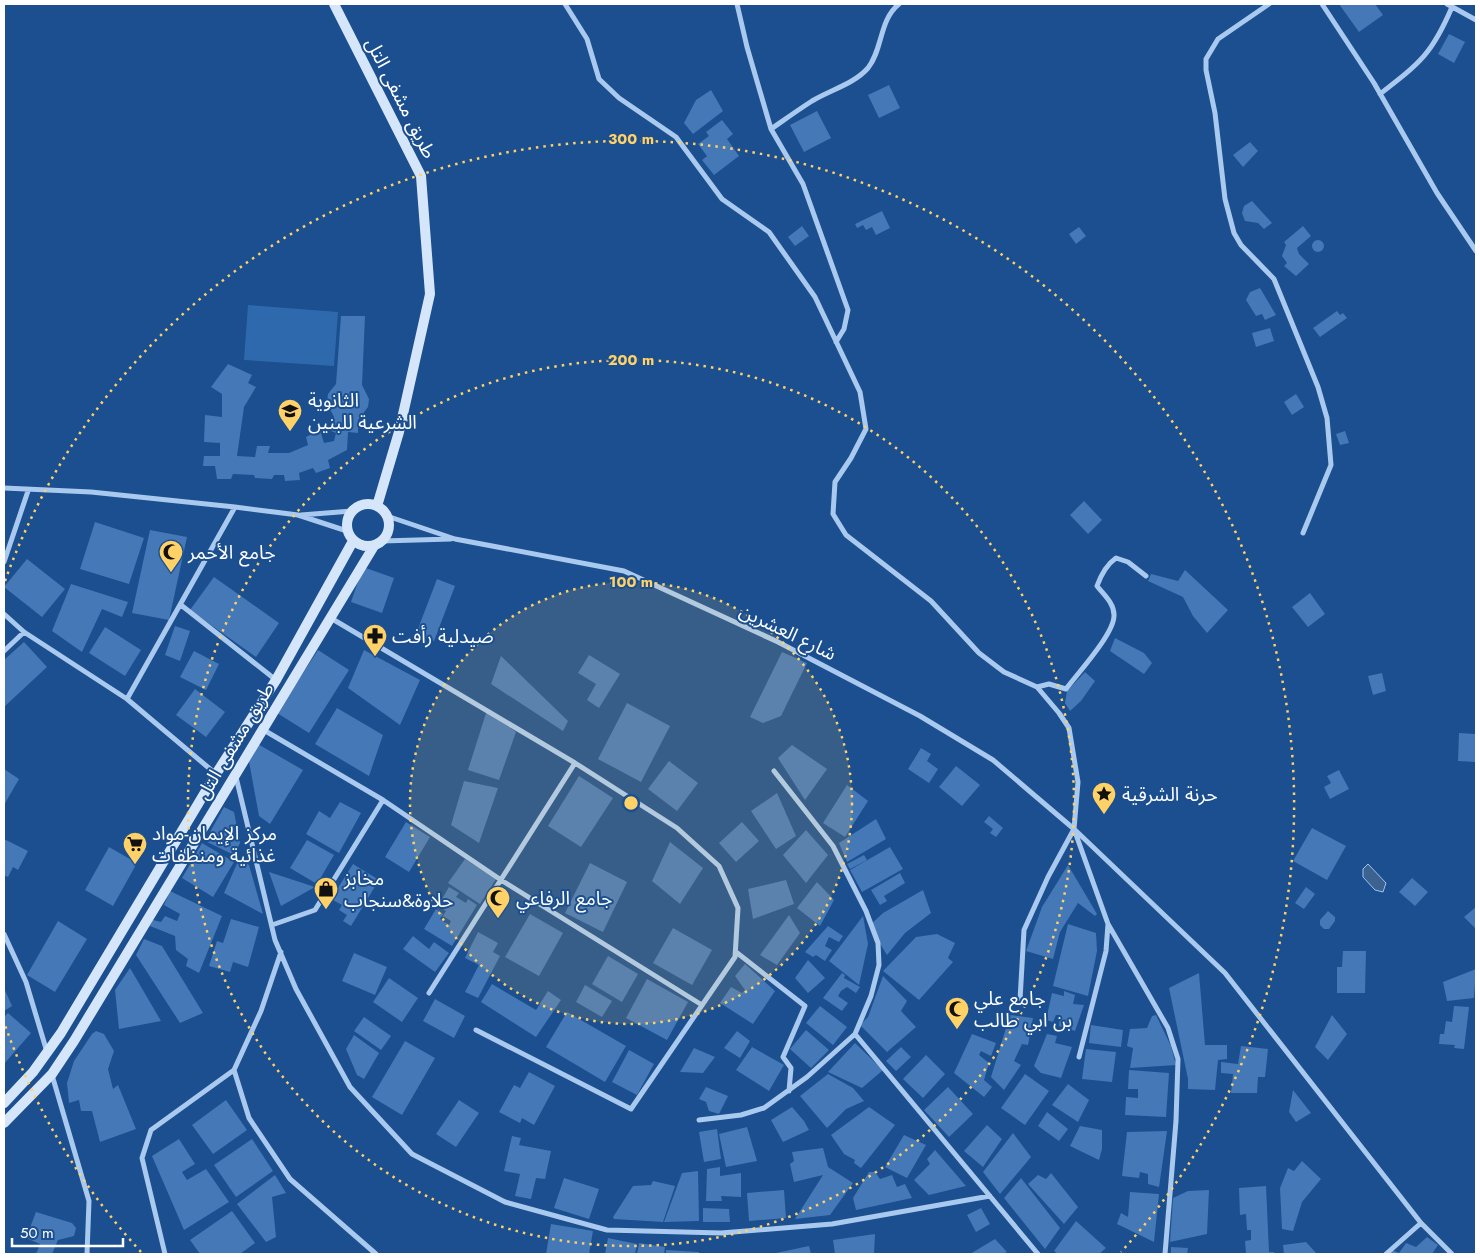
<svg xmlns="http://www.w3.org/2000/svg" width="1480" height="1258" font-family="Jost,'Noto Sans Arabic',sans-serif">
<rect width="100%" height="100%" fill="#1b4f8f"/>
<path fill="#2e69ad" d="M248,305L338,312L334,366L244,360Z"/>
<path fill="#3c6290" stroke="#9cc4f0" d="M1368,864L1386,883L1383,892L1375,890L1363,877V869Z"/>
<path fill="#4478b7" d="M1339,4H1375L1383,15L1359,32Z
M1449,34L1465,42L1454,63L1438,54Z
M889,85L900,108L879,118L868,95Z
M711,90L723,111L693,134L684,123L696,100Z
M817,111L831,138L804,152L790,125Z
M722,120L733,134L727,139L739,156L714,175L702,160L707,156L698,144L709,136L706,132Z
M1250,142L1258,151L1243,167L1233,155Z
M1252,201L1272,223L1264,229L1258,223L1245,221L1242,213L1244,206Z
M882,211L890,228L876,235L872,227L866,230L863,225L857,228L855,224Z
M802,226L809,236L795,246L788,237Z
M1303,226L1311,236L1297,248L1299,254L1309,264L1296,276L1284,266L1287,263L1282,256L1286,245L1284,242Z
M1079,227L1086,236L1076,244L1069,234Z
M1312 246a6 6 0 1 1 12 0a6 6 0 1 1-12 0Z
M1260,288L1276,315L1265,320L1262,314L1256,316L1246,300L1250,292Z
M1337,311L1340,315L1343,313L1347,318L1320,337L1313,328Z
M341,316H365L362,385L369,399L368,407L358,420V433L348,432L347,450L328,460L330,468L316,473L313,468L299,473L300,480L285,481L284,475H274L272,479L255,478L254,475L233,474L231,479H217L215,466H203L204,456H220V443L204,442L205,415L222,417V394L211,387L228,364L252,375L248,383L256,387L244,407L237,456L255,457L257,446H270L268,453H289L308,445L306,437L320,430L324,443L334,441L336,433L331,431L334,417L327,403L328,394L336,384Z
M1270,328L1274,341L1256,347L1252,333Z
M1296,394L1304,407L1292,415L1284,402Z
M1345,431L1349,443L1340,445L1336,434Z
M1084,501L1102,520L1088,534L1070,515Z
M95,522L144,538L129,584L80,569Z
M150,530L187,537L169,620L132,613Z
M27,559L65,589L42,617L4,587Z
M363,567L394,578L382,613L351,602Z
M1185,570L1228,610L1207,633L1193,616L1183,597L1148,581L1151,574L1178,581Z
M214,577L279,623L256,657L190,610Z
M437,579L455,586L434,641L416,634Z
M71,584L128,602L122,617L102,609L82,652L52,631Z
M1310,593L1325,614L1308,627L1292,607Z
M175,626L190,631L180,661L165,655Z
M105,627L141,650L125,676L89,653Z
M1115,638L1144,653L1152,663L1144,674L1110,651Z
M24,642L47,667L4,707V660Z
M318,650L349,670L309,733L277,713Z
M364,650L420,680L400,725L348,688Z
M194,651L219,664L206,690L180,677Z
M782,652L807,663L781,716L763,723L750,717Z
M589,655L620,674L599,708L587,700L596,684L578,673Z
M501,656L568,721L563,731L491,684Z
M1085,672L1095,681L1081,701L1070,711L1065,703L1067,691Z
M1382,673L1386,691L1373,695L1368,676Z
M195,689L225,712L206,737L176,715Z
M627,703L670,726L641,782L598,759Z
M337,708L383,735L369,776L315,744Z
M487,710L516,732L499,780L468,770Z
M1459,733L1475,734L1476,762L1458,761Z
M256,743L303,770L270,824L259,816L248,756Z
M792,745L827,769L805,800L778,758Z
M921,748L931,754L927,761L938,769L929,783L908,769Z
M669,761L698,783L677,811L648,789Z
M956,766L980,785L962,806L939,787Z
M4,769L19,779L4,805Z
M1339,770L1349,789L1330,799L1324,787L1331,783L1327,776Z
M579,776L613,798L581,847L548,826Z
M464,781L498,788L479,843L451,825Z
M847,785L868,801L845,837L823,823Z
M777,793L796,836L776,849L751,811Z
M340,802L361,813L339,853L306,834L319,811L330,818Z
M224,807L234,812L240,843L234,855L205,841Z
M989,816L1003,828L996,837L990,833L993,829L984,822Z
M876,819L886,839L847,862L839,843Z
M406,822L430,837L409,872L385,857Z
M742,822L759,841L736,862L719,843Z
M1312,828L1346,846L1327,880L1293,861Z
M806,830L828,855L806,883L783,855Z
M4,839L28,851L18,870L13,867L8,877L4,875Z
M307,840L334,855L317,884L290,868Z
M670,842L703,868L680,904L652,881Z
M202,843L234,862L213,897L182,878Z
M109,847L137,863L113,906L85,890Z
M890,847L903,869L862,892L850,870Z
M864,855L867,860L850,869L847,864Z
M239,859L249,865L263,914L224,893Z
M465,859L496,879L480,904L448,883Z
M590,863L627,882L603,932L565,913Z
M353,864L379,880L351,926L343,921L347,915L339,910L342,905L331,899Z
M1068,865L1097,914L1095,916L1078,903L1060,932L1053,959L1026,951L1042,907Z
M269,872L315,887L281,906Z
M900,873L905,883L884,896L887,901L880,905L871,890Z
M1412,878L1428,892L1415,906L1399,892Z
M786,880L794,904L753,919L748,889Z
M817,882L834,900L820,926L797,908Z
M449,887L459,893L456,897L466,903L468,899L477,905L452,946L424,929L436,909L443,914L440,919L449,925L451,921L443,916L446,911L438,906Z
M1306,887L1315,894L1304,909L1295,903Z
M923,890L931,913L905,933L887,955L869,926L883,913Z
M170,891L222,916L199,973L186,966L188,959L176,950L175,936L150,926L153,920L161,922L165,916L177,921L180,914L164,905Z
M1476,907V927L1475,928L1464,917Z
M1328,911L1335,917V921L1329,929H1324L1320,925V920Z
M530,914L563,933L539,976L505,957Z
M789,915L800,933L777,965L760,955Z
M863,916L868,944L859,985L829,961Z
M231,919L259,927L248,967L233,962L230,972L209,966L217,941L223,943Z
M58,921L87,939L55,992L27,975Z
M1068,924L1096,933L1097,951L1088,996L1053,986Z
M828,926L843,936L839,942L829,937L825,946L832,950L825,961L816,955L813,957L805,952Z
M673,928L712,950L692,985L653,963Z
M478,932L498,943L493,952L500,956L478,998L465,992L479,965L465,958Z
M937,934L955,943L948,958L953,962L919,1000L883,971L916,937Z
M413,936L429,949L434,942L449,953L435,972L403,949Z
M144,939L162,946L203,1013L180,1023L136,955Z
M1343,951H1366L1365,993H1337V967H1342Z
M354,953L387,967L375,995L342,981Z
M608,956L638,974L622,1002L592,984Z
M808,960L825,978L808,993L795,978Z
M745,964L775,991L753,1024L720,1003L731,987L742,993L745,990L735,976Z
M130,968L161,1021L119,1029L115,990Z
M1476,969L1474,998L1447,1001L1443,982Z
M842,973L845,975L844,978L860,987L856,993L847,987L841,991L838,996L848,1003L842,1011L823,998Z
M1199,973L1205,1045H1227V1059L1218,1060L1215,1090L1188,1089V1079L1169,988Z
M883,976L907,1001L901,1011L916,1027L887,1052L860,1025L868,1017Z
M389,978L418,998L402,1022L373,1002Z
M647,979L688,1002L667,1040L626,1018Z
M492,984L536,1010L548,991L561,1000L536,1037L481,1002Z
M585,985L612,1001L602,1017L576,1002Z
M4,988L12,1006L4,1011Z
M1064,991L1075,995L1073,1004L1084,1005L1075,1031L1059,1026L1060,1015H1056L1053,1022L1046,1020L1052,993L1064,996Z
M435,999L465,1016L454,1038L423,1021Z
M820,1006L847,1027L833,1045L806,1023Z
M1454,1006L1469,1007L1464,1049L1454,1048L1455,1045L1439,1044L1440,1034H1444L1446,1021L1452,1022Z
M567,1012L626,1046L605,1082L546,1047Z
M8,1013L31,1033L4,1064V1017Z
M1010,1015L1033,1018L1028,1045L1022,1044L1014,1061L1021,1065L1004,1090L991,1077Z
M1156,1015L1171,1046L1176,1065L1130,1068L1133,1048L1127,1046L1130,1029L1147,1028L1152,1016Z
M1332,1015L1347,1034L1328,1060L1315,1047Z
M364,1017L391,1036L381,1050L354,1031Z
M1091,1025L1123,1030L1121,1047L1089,1043Z
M806,1030L829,1050L811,1068L790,1049Z
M96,1031L104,1034L114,1051L108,1069L113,1089L118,1085L136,1129L100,1142L92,1111H81L79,1100L69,1103L67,1083L74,1061L92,1034Z
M737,1031L750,1041L740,1058L724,1048Z
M972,1034L996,1043L991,1056L981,1051L979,1055L989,1063L984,1080L992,1087L984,1097L954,1073Z
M1047,1034L1057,1036L1055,1043L1072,1047L1061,1078L1041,1073L1034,1066Z
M354,1035L379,1053L364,1079L357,1075L346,1049Z
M405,1041L435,1058L402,1115L372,1097Z
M855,1043L883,1070L862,1088L828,1072Z
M1241,1046L1268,1049L1265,1077H1258L1257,1093H1231L1233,1074L1221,1073V1062L1238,1064Z
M752,1047L784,1065L769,1091L736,1070Z
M901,1047L911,1057L896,1071L886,1061Z
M694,1048L715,1057L703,1073L680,1072Z
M1086,1049L1116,1052L1112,1082L1082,1079Z
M629,1050L654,1064L637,1095L612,1082Z
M926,1055L945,1074L923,1098L903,1079Z
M1129,1070L1169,1073L1166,1117L1125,1115L1126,1097L1138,1098V1089H1128Z
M529,1072L555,1086L534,1125L522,1118L520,1123L499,1112L514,1085L520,1088Z
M828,1074L853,1088L864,1101L846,1109L827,1128L800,1096Z
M1025,1074L1049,1091L1025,1125L1001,1108Z
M1068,1084L1089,1100L1078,1122L1052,1105Z
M706,1087L728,1096L719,1114L709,1111L706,1102L699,1099Z
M948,1087L973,1114L949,1137L924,1110Z
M1293,1090L1311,1113L1296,1122L1289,1112Z
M226,1100L247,1130L213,1154L192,1125Z
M459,1100L479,1113L456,1147L436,1134Z
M792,1107L804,1121L809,1130L783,1142L771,1120Z
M869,1107L895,1125L861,1168L854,1163L855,1160L844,1154L831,1135Z
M1047,1112L1068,1129L1059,1141L1038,1126Z
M987,1125L1002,1139L983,1167L964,1151Z
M1080,1126L1102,1130V1149L1099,1160L1070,1146Z
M747,1127L757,1161L726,1167L719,1134Z
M717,1129L721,1159L704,1162L699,1132Z
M1167,1131L1159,1187L1148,1184V1174L1140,1172L1139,1178L1122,1176L1127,1132Z
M1013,1133L1031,1157L1000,1194L983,1172Z
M904,1135L926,1145L907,1178L885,1167Z
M512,1136L521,1138L519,1145L551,1151L545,1179L536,1178L531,1199L515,1196L520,1174L504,1171Z
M179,1139L195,1164L182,1172L187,1180L206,1169L229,1202L184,1230L152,1156Z
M252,1139L273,1171L236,1197L214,1165Z
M823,1148L828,1167L853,1183L830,1215L795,1219L823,1175L794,1182L790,1164L794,1161L792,1152Z
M935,1150L966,1186L929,1195L914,1180L930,1164L927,1159Z
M1302,1161L1321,1179L1302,1202L1293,1231L1282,1229L1280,1188L1288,1168L1294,1171Z
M720,1167V1176L741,1173V1197L721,1196L722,1201H706L707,1169Z
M698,1171L699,1221L664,1222L682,1173Z
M869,1172H875L880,1179L892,1175L897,1187L905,1184L912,1198L856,1210L853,1198Z
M1051,1173L1078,1207L1064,1224L1028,1184L1038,1175L1046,1179Z
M275,1175L286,1193L272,1197L276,1237L266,1242L237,1204Z
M564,1178L599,1189L589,1219L554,1208Z
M1021,1178L1060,1228L1045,1249L1004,1198Z
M653,1181L675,1186L663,1222L614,1219L613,1217L633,1186L651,1185Z
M1266,1186L1269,1252H1274V1254H1250L1246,1253L1245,1241L1251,1240V1230H1247L1246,1214L1240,1215L1239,1188Z
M784,1190L786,1218L749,1221L747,1193Z
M1209,1190L1207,1234L1170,1242L1173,1198L1188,1191Z
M1130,1192L1159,1194L1154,1242L1117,1224L1121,1213L1128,1217Z
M703,1208L729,1209L730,1222H703Z
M981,1208L990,1224L976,1232L967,1215Z
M232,1211L255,1243L240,1254H200L190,1240Z
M36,1212L72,1223L76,1228L74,1236L58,1240L52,1254H36L40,1244L26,1238Z
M1076,1221L1106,1248L1099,1254H1058L1054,1251Z
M551,1224L593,1231L589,1254H546Z
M875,1234L874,1254H835L833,1240Z
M1427,1237L1438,1245L1432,1254H1389L1392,1250L1399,1253L1406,1243L1416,1247Z
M608,1238L637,1244L635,1254H605Z
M995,1239L1007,1252L1002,1254H970Z
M1306,1242L1317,1254H1284L1283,1245Z
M639,1243L665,1247L664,1254H637Z
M809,1246L811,1254H776V1253Z
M1171,1247L1188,1248L1187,1254H1171Z
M666,1250L699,1252V1254H666Z"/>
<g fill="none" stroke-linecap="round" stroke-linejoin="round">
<path stroke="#a9c9ee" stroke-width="5" d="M565,4L587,39L599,79L619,98L676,137L722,199L769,232L815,297L860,392L866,429L851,458L835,482L833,514L846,535L931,601L979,653L1004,672L1037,687L1059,713L1069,728L1078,782L1074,829L1225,973L1421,1223L1452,1254
M737,4L747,47L771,129L803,184L848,310L844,329L836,342
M1269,4L1218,39L1206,59V70L1215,113L1225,199L1234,233L1241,245L1274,279L1318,387L1327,418L1331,465L1303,533
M1322,4L1374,83L1437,193L1476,251
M1447,4L1476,20
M1380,94C1420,63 1432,54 1452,7
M771,129C784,120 798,110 812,101C830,90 854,84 868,68C883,49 879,20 899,4
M4,488L91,492L235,507L298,515L347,531
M301,515L352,511
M387,516L455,539L624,571L778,642L920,716L993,760L1074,829L1108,924L1168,1028L1178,1059L1176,1121L1165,1254
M382,541L451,539
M4,562L28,491
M181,605L276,680
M4,614L24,632L127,699L216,774
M329,617L575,763L677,828L719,866L738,908L735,957L631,1109L476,1030
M4,651L24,632
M1037,687L1049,684L1066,689C1077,674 1115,633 1114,615C1114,603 1104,595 1097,586C1101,575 1106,565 1116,558L1128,562L1146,576
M127,699L235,507
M262,729L383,800L501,880L702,1005
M236,777L275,940L296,989L350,1087L412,1154L505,1202L607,1230L721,1233L832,1224L990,1196
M272,925L315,910L383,800
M4,934L26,982L47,1052
M736,952L805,1006L783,1057L791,1068L789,1091
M429,993L575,763
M1020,1000L1024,930L1048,877L1074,829
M855,1034L1038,1254
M1079,1057L1106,951L1108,924
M234,1070L249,1118L290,1179L376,1254
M52,1075L89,1201L87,1254
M699,1120L741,1115L764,1108L807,1077L855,1034L871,996L879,965L878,943L866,911L833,846L774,771
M165,1254L142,1158L151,1130L234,1070L261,1011L281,952
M1386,1254L1421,1223"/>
<path stroke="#d6e6fa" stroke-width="10" d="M334,4L421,176L430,294L399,432L377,506
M347 525a21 21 0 1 1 42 0a21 21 0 1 1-42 0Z
M4,1103L33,1072L61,1033L216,774L276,680L353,541
M4,1123L52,1074L74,1041L374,546"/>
</g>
<circle cx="631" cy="803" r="221" fill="#ffd166" fill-opacity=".12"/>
<g fill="none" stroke="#ffd166" stroke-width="2.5" stroke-dasharray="2.5 5">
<circle cx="631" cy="803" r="221"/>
<circle cx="631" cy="803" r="443"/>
<path d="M141 1252A664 664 0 0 1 5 1025M5 581A664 664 0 1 1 1121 1252"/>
</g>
<defs>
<symbol id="school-pin" viewBox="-11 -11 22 30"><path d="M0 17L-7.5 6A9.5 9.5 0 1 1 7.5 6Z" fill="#ffd166" stroke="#1b4f8f"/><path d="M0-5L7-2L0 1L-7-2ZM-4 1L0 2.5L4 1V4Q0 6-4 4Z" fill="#111"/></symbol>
<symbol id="mosque-pin" viewBox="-11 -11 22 30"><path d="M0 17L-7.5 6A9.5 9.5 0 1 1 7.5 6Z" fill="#ffd166" stroke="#1b4f8f"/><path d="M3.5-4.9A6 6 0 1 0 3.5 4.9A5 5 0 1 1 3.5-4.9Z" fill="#111"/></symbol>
<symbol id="pharmacy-pin" viewBox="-11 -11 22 30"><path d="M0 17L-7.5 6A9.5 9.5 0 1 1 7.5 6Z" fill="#ffd166" stroke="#1b4f8f"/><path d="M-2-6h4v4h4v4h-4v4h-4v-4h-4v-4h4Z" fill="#111"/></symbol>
<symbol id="sight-pin" viewBox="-11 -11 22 30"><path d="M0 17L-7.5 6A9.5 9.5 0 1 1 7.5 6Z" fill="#ffd166" stroke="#1b4f8f"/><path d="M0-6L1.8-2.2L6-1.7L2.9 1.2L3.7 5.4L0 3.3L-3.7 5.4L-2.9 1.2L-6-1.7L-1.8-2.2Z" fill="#111"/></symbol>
<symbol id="supermarket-pin" viewBox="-11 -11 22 30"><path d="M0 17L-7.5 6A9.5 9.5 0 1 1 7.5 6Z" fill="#ffd166" stroke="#1b4f8f"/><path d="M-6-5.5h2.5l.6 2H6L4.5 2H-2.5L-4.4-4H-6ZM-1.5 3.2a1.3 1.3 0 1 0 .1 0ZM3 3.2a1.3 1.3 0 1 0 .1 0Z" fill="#111"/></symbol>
<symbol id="shop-pin" viewBox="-11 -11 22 30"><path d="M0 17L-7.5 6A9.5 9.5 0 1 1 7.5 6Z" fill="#ffd166" stroke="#1b4f8f"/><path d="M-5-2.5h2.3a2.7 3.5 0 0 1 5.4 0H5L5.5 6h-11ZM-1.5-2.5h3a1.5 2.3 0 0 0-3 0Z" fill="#111"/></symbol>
</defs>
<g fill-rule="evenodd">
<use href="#school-pin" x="276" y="397" width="28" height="38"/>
<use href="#mosque-pin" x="157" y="538" width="28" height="38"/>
<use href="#pharmacy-pin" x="361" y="622" width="28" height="38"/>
<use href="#sight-pin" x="1090" y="780" width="28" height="38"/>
<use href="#supermarket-pin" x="121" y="830" width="28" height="38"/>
<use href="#shop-pin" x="312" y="875" width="28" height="38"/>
<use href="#mosque-pin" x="484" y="884" width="28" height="38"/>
<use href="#mosque-pin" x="943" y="995" width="28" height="38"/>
</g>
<g text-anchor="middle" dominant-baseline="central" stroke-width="4" stroke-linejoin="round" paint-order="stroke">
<g font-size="19" fill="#fff" stroke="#1b4f8f">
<text transform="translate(401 98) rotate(63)">طريق مشفى التل</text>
<text transform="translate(788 632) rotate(26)">شارع العشرين</text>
<text transform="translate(235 741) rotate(-59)">طريق مشفى التل</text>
</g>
<g font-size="19" fill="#fff" stroke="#1b4f8f" text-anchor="start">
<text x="308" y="400">الثانوية<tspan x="308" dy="22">الشرعية للبنين</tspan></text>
<text x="188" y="552">جامع الأحمر</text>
<text x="392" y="636">صيدلية رأفت</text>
<text x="1122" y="794">حرنة الشرقية</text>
<text x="152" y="833">مركز الإيمان-مواد<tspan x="152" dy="22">غذائية ومنظفات</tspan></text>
<text x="344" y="878">مخابز<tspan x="344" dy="22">حلاوة&amp;سنجاب</tspan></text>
<text x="516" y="898">جامع الرفاعي</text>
<text x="974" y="998">جامع علي<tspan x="974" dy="22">بن ابي طالب</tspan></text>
</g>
</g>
<circle cx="631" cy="803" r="8" fill="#ffd166" stroke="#1b4f8f" stroke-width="2.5"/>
<g font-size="15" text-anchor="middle" font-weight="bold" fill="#ffd166" stroke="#1b4f8f" stroke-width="4" stroke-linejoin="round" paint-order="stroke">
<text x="631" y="144">300 m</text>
<text x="631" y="365">200 m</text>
<text x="631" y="587">100 m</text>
</g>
<rect width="1480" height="1258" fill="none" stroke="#ffffff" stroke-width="10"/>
<path d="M12 1238v8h111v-8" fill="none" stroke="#ffffff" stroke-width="2.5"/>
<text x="20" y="1238" font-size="15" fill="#ffffff" stroke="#1b4f8f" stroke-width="4" paint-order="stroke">50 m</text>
</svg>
